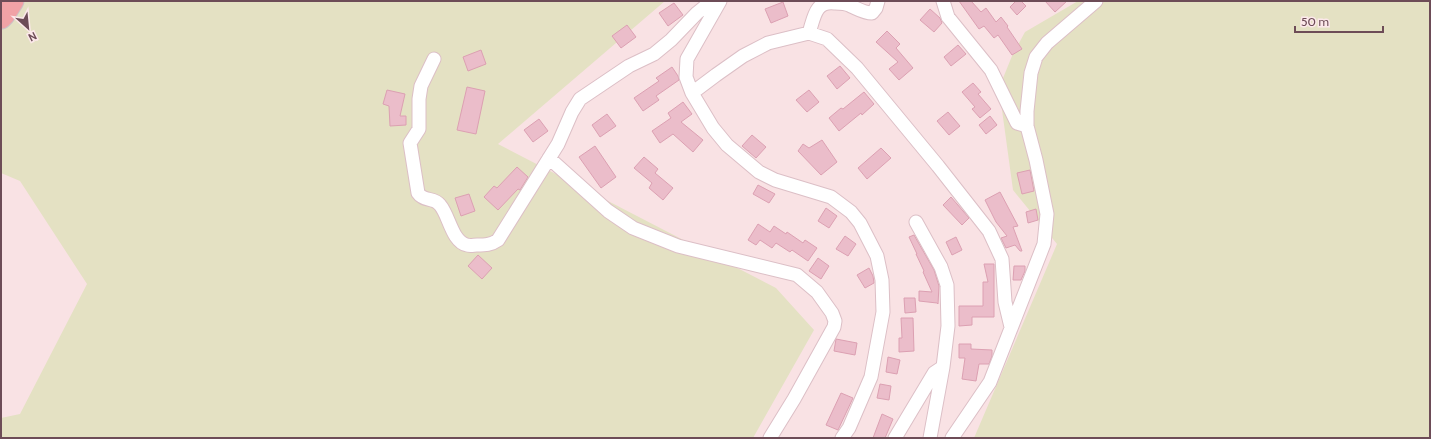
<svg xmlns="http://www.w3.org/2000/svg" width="1431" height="439" font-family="Cabin,sans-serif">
<rect width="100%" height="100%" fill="#f9e2e4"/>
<path fill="#e4e1c3" d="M1,1H665L498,144L776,288L814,330L753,438H1V418L20,414L87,284L20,181L1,173Z
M1078,1H1430V438H974L1057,244L1013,190L999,88L1012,56L1025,32Z"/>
<path fill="#ebbdca" stroke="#dca0b2" d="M959,1H971L981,12L986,8L996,22L1001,17L1008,26L1007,27L1022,49L1012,55L998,35L994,38L984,26L979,29Z
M1016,1H1021L1026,6L1017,15L1010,7Z
M1045,1H1067L1055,12Z
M783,2L788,16L771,23L765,9Z
M674,3L683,15L668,26L659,13Z
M930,9L940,18L942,23L934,32L920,20Z
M627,25L636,37L621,48L612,36Z
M887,31L900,44L896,48L913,68L899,80L889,69L898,62L876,42Z
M958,45L966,54L951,66L944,57Z
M481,50L486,64L468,71L463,57Z
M840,66L850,78L837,89L827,76Z
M672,67L678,76L679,80L656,96L659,100L643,111L634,98L659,81L656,78Z
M973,83L981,92L978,94L991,109L980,118L972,109L975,107L962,92Z
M467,87L485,91L476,134L457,130Z
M387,90L405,94L400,116H406V125L390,126L389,106L383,104Z
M809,90L819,102L807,112L796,100Z
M864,92L874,104L862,115L861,113L839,131L829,118L841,108L843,109Z
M683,102L692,114L681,122L703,140L693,152L673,134L660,143L652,131L671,118L668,113Z
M948,112L960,126L949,135L937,121Z
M607,114L616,126L600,137L592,125Z
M990,116L997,125L986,134L979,125Z
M539,119L548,131L533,142L524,130Z
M752,135L766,147L756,158L742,146Z
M822,140L837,162L821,175L798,151L803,144L809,148Z
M595,146L616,177L601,188L579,157Z
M881,148L891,158L867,179L858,168Z
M644,157L658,169L655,173L673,188L663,200L649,188L652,183L634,168Z
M517,167L528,177L520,190L518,189L498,210L484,197L494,186L497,188Z
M1030,170L1034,191L1022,194L1017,173Z
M758,185L775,194L769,203L753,194Z
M1000,192L1018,226L1013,227L1022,251H1020L1015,245L1006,248L1001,238L1007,236L996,222L985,200Z
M469,194L475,211L461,216L455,198Z
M951,197L969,218L962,225L943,205Z
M826,208L837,216L829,228L818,221Z
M1036,209L1038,220L1028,223L1026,212Z
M758,224L770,232L774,226L786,234L787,232L803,243L805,240L817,248L808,261L792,250L790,252L776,243L772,248L760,240L756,245L748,240Z
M914,235L934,270L939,286L938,304L937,303L919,301V291L932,292L923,272L924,271L916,254H917L909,237Z
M845,236L856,244L848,256L836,249Z
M956,237L962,250L952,255L946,242Z
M478,255L492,268L482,279L468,266Z
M818,258L829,266L821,279L809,271Z
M984,264H994V317H972V325L959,326V306H983V282H988Z
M1014,266H1025V271L1021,280H1013Z
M869,268L873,276L874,283L865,288L857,275Z
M904,298H915L916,312L905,313Z
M901,318H913L914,351L899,352V338H902Z
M836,339L857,343L855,355L834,351Z
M959,344H971V349L992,350V356L989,364H979L976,381L962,379L965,358H959Z
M888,357L900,360L897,374L886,372Z
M880,384L891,386L889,400L877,398Z
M841,393L853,398L838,430L826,425Z
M882,414L893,419L885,438H873Z"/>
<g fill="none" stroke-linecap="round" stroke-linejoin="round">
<defs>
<path id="minor" d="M720,1L687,59L686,77L692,93L713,128L727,145L759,172L775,180L831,197L851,212L860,223L877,256L882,280L883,312L871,377L849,428L842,438
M943,1L948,17L991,70L1017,123L1027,126
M809,33C814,18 815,0 835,3C840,3 846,3 851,6C858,9 864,13 872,13L876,8L878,1
M434,59L421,86L419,99V129L410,143L418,193C424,202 434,197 440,205C449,215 452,242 467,245C470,246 474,245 477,245C485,245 491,245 498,240L558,144L572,112L580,99L629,66L654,54L671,40L697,13L712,1
M692,93L716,75L743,56L768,43L809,33L827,39L857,68L938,166L989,231L1002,259L1005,302L1011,327
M549,158L608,211L633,228L678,246L797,275L817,292L832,313L835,321L834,327L794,399L770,438
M895,438L934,373L943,367L948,326L947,285L941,267L916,222
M930,438L943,367
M952,438L990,382L1044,244L1047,214L1036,160L1027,126V111L1031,73L1036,57L1047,43L1096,1"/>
<path id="primary" d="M1,18L4,15L13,1"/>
</defs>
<use href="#minor" stroke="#dcbfc6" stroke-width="15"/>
<use href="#primary" stroke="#cdc2c6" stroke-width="23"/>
<use href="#minor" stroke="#fff" stroke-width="13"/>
<use href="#primary" stroke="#f1a2a6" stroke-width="21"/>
</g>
<rect width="1431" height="439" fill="none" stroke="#6d4c57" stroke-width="4"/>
<g transform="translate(28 28) rotate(153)" stroke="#fce8ea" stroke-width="3" paint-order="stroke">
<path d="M0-3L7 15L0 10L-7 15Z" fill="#6d4c57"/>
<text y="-6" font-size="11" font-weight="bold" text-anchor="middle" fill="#6d4c57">N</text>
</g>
<path d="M1295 26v6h88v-6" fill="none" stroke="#6d4c57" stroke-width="2"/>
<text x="1301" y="26" font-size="12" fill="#6d4c57" stroke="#fce8ea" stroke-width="3" paint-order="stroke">50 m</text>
</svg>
